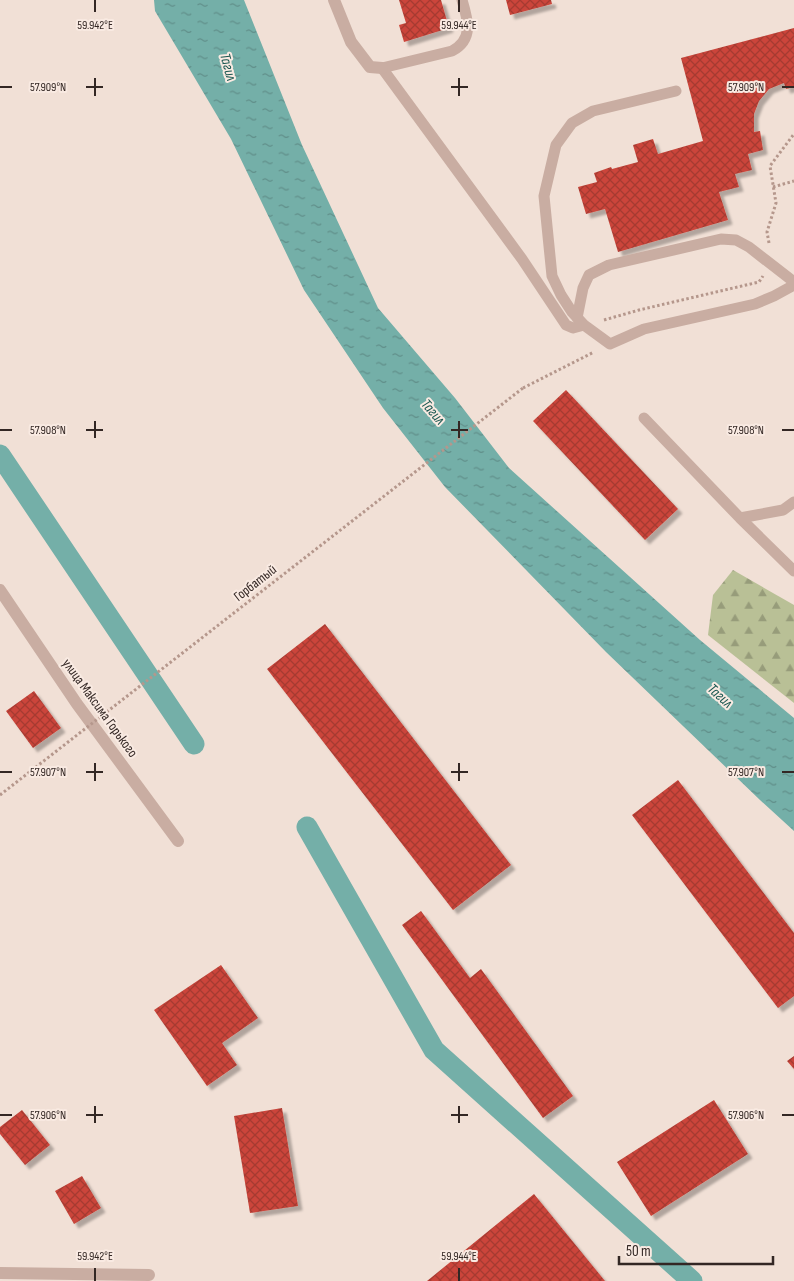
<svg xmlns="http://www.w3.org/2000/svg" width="794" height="1281" font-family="'Sofia Sans Condensed',sans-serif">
<defs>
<pattern id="forest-firs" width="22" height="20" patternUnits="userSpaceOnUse" patternTransform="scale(1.25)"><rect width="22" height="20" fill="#b9c096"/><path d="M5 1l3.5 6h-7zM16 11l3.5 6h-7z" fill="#979c7a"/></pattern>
<pattern id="water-ripples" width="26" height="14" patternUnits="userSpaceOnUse" patternTransform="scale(1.25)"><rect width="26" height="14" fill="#74afa8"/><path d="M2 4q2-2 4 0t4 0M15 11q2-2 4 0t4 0" fill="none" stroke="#608e89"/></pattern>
<pattern id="building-cross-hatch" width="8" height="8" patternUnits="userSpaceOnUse" patternTransform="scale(1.25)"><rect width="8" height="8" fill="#cb453a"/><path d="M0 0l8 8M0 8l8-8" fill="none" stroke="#a53a31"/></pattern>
<filter id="shadow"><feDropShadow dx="4.5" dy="4.5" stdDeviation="1" flood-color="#0004"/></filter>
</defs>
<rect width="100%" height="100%" fill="#f1e0d6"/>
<path fill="url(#forest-firs)" d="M733,570L794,605V703L708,635L713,595Z"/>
<path fill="url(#water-ripples)" d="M154,0H244L302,145L378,308L455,398L509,468L700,640L794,718V831L760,800L606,652L445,487L383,408L304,290L231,139L155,11Z"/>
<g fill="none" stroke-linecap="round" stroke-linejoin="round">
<path stroke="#74afa8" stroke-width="21" d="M0,455L194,744
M307,827L434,1050L692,1281"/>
</g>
<path fill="url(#building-cross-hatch)" filter="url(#shadow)" d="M399,0H441L449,28L404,42L399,25L406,23Z
M506,0H551L552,4L510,15Z
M794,28V87L786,89L784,83L769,89L759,101L754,114V132L760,131L763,150L748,154L752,170L735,174L739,187L719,192L728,220L618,252L605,209L586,214L578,187L597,182L594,173L611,167L612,169L638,162L633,145L653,139L658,154L703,141L681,58Z
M566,390L678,509L645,540L533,421Z
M325,624L511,865L453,910L267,669Z
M34,691L61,728L33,748L6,711Z
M678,780L794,933V996L778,1008L632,815Z
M421,911L470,978L481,969L573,1096L543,1118L402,925Z
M221,965L258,1018L222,1043L237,1065L207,1086L154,1010Z
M794,1056V1069L787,1061Z
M714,1100L748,1154L651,1216L617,1162Z
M282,1108L298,1206L250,1213L234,1116Z
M22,1110L50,1145L25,1165L0,1134V1127Z
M82,1176L101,1208L74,1224L55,1191Z
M534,1194L605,1281H427Z"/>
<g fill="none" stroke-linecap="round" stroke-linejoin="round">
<path stroke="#b5978c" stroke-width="3" stroke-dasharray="2.5 2.5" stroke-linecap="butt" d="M773,187L794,181
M769,243L767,232L776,203L770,166L794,134
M604,320L639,310L759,282L763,276
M523,388L594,352"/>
<path stroke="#c9ada2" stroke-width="11" d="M462,0C468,20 474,39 452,51L382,68L522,259L566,325L573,328L584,325
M676,91L593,111L572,123L556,145L544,196L552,276L561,295L572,312L584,325L610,344L644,329L755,304L774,296L794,285
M577,318L583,288L589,275L609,265L721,239L736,240L749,247L794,282
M644,418L740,518L783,510L794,502
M740,518L794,571"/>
<path stroke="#c9ada2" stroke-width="12" d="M334,0L351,42L370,67L382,68
M0,590L77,704L178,841
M0,1273L149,1275"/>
<path stroke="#b5978c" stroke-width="3" stroke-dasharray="2.5 2.5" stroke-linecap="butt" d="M0,795L523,388"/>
</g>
<path fill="none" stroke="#332724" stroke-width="2" d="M95,0V12M459,0V12M95,78V96M459,78V96M0,87H12M86,87H103M451,87H468M782,87H794M95,421V438M459,421V438M0,430H12M86,430H103M451,430H468M782,430H794M95,763V781M459,763V781M0,772H12M86,772H103M451,772H468M782,772H794M95,1106V1123M459,1106V1123M0,1115H12M86,1115H103M451,1115H468M782,1115H794M95,1268V1281M459,1268V1281"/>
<g text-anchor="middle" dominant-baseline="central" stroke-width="4" stroke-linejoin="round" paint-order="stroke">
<g font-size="14" fill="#332724" stroke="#f9eae2">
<text transform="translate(255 583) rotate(-38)">Горбатый</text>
<text transform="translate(100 708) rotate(54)">улица Максима Горького</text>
</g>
<g font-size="15" font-style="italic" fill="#195650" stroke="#f9eae2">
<text transform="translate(228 67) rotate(75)">Тагил</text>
<text transform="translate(433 412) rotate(49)">Тагил</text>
<text transform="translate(720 696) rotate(42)">Тагил</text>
</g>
</g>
<g font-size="12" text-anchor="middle" fill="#332724" stroke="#f9eae2" stroke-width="4" stroke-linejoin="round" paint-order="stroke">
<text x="95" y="29">59.942°E</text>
<text x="459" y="29">59.944°E</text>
<text x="48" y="91">57.909°N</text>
<text x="746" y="91">57.909°N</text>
<text x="48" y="434">57.908°N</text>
<text x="746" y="434">57.908°N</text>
<text x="48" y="776">57.907°N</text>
<text x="746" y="776">57.907°N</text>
<text x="48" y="1119">57.906°N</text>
<text x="746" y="1119">57.906°N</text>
<text x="95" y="1260">59.942°E</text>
<text x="459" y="1260">59.944°E</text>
</g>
<path d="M619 1256v8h154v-8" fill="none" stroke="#332724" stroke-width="2.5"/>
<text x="626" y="1256" font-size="15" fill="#332724" stroke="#f9eae2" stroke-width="4" paint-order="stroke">50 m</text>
</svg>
